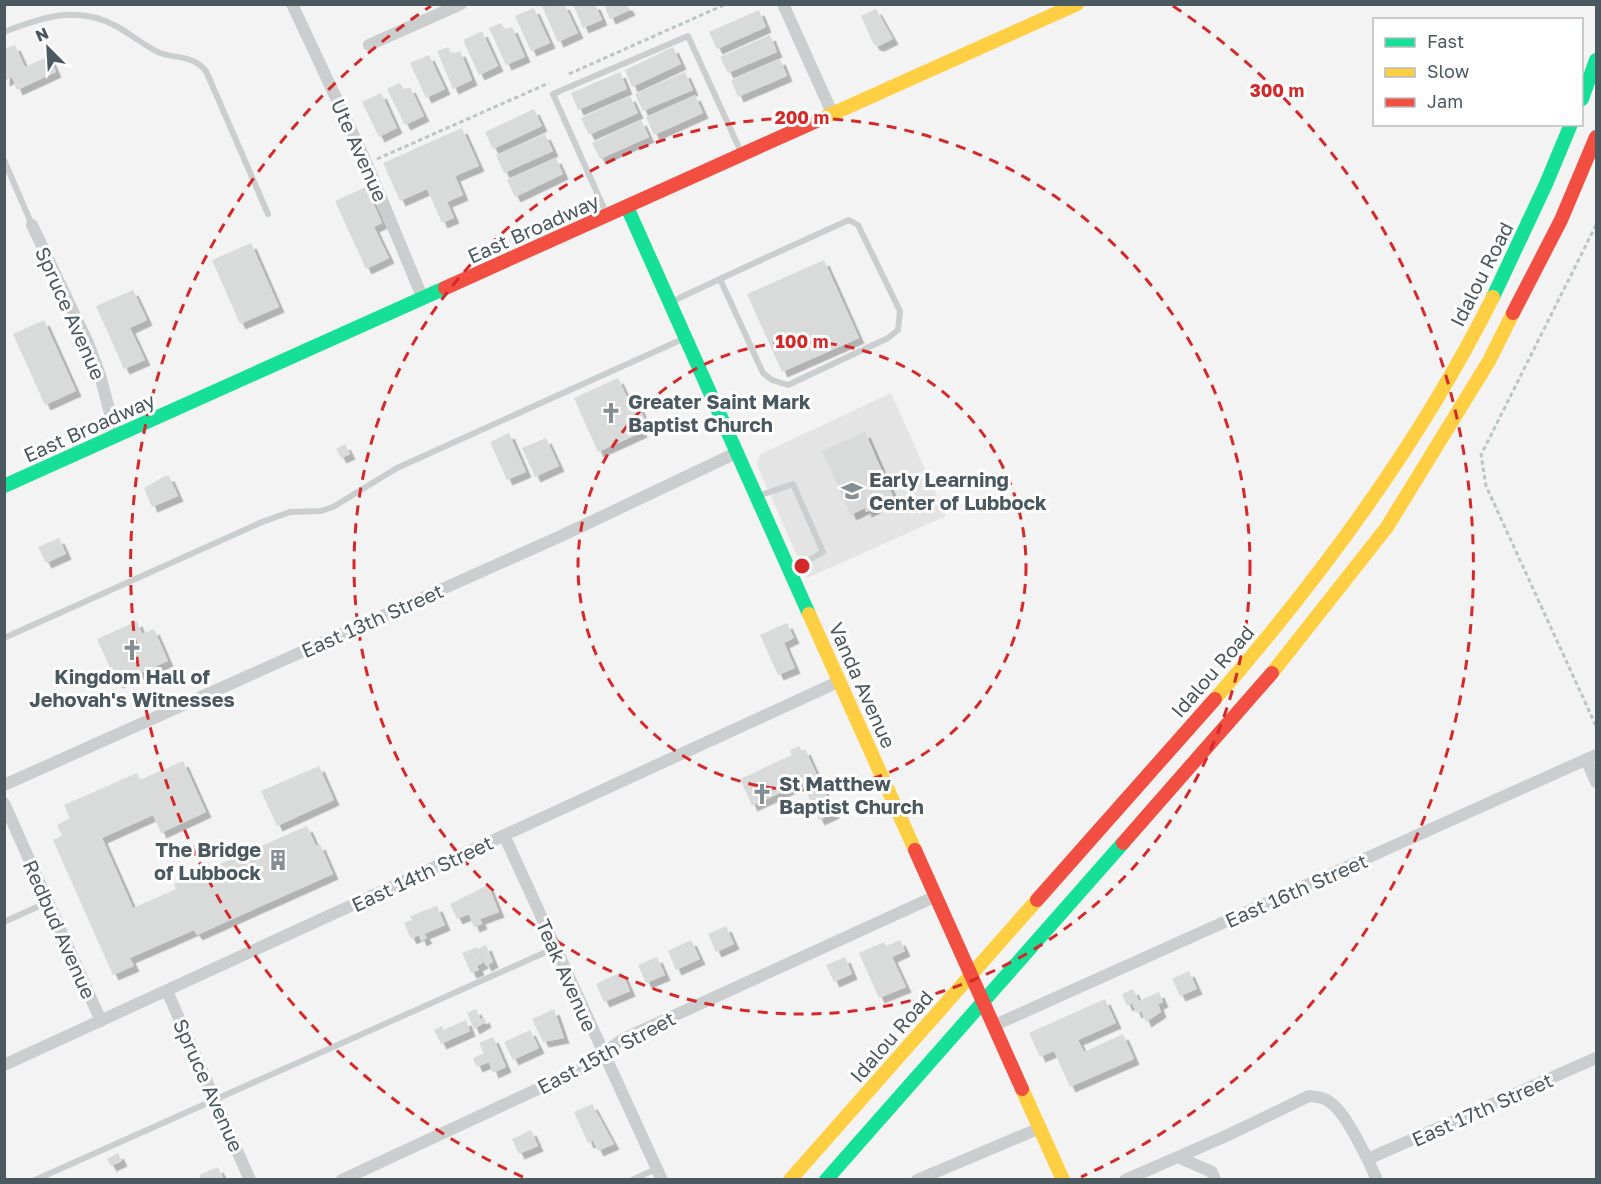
<svg xmlns="http://www.w3.org/2000/svg" width="1601" height="1184" font-family="'Golos Text',sans-serif">
<defs>
<filter id="shadow"><feDropShadow dx="5.5" dy="5.5" stdDeviation="0" flood-color="#0004"/></filter>
</defs>
<rect width="100%" height="100%" fill="#f3f3f3"/>
<path fill="#e5e4e5" d="M891,393L946,516L807,578L757,465L758,460L761,454Z"/>
<path fill="#d9dbdb" filter="url(#shadow)" d="M541,4H556L557,7L564,4L578,33L558,42Z
M573,4H595L602,20L583,28Z
M604,5H627L630,10L610,19Z
M534,8L550,43L531,51L515,16Z
M876,9L893,39L879,46L874,45L861,16Z
M759,10L766,27L717,49L709,32Z
M501,23L505,30L512,27L525,57L506,65L489,28Z
M482,31L498,66L479,75L463,40Z
M770,35L777,52L728,73L720,57Z
M15,45L25,67L49,56L56,72L17,90L12,77L4,81V49Z
M448,47L452,54L460,51L472,80L453,89L437,51Z
M673,47L681,64L632,87L625,70Z
M429,55L445,89L426,98L410,63Z
M780,59L787,76L738,97L731,80Z
M620,72L627,89L578,110L571,93Z
M685,72L693,90L643,111L635,94Z
M400,83L404,90L410,87L424,116L405,125L387,89Z
M381,93L397,128L379,137L362,102Z
M695,95L703,113L654,135L646,117Z
M630,96L638,113L589,135L581,118Z
M534,109L542,126L493,149L485,132Z
M641,120L649,137L600,159L592,143Z
M462,128L479,166L455,176L463,195L447,202L454,218L442,223L427,189L400,201L383,163Z
M545,134L553,151L504,173L496,155Z
M556,158L563,174L515,197L507,180Z
M366,187L382,223L374,227L389,258L366,269L335,201Z
M251,243L279,307L240,324L212,260Z
M824,260L859,338L782,372L747,294Z
M133,290L147,320L130,328L145,360L124,369L96,306Z
M44,320L76,391L45,405L13,334Z
M618,378L632,408L638,405L644,418L638,421L642,432L598,452L574,398Z
M865,432L893,496L874,504L875,508L866,512L865,508L851,515L822,451Z
M509,433L526,472L507,480L490,442Z
M546,438L559,466L535,477L522,448Z
M345,444L350,454L341,458L336,449Z
M165,476H169L178,496L152,507L144,488Z
M59,538L66,554L46,563L38,547Z
M137,621L142,634L154,629L168,661L117,683L97,639Z
M787,623L794,638L784,643L795,668L778,675L760,635Z
M799,746L802,751L805,749L834,813L819,820L802,783L752,806L740,779L792,755L790,750Z
M183,761L206,812L161,833L153,815L102,838L133,908L176,889L174,884L307,826L316,846L320,844L333,874L197,935L194,930L130,958L134,966L113,975L53,840L62,836L57,825L70,818L64,805L137,773L140,780Z
M319,766L334,800L277,826L261,791Z
M488,885L499,912L480,919L482,924L474,927L469,914L457,919L450,904Z
M437,906L445,925L424,934L427,938L421,941L419,935L411,939L404,923L412,920L410,916Z
M726,926L734,944L716,952L708,934Z
M691,940L700,959L676,970L668,951Z
M900,940L905,951L892,957L906,987L879,998L859,953L884,942L886,946Z
M486,945L493,962L486,966L478,949Z
M477,947L483,963L477,966L479,970L471,973L462,953Z
M657,957L665,975L646,983L638,965Z
M845,957L852,974L834,982L826,965Z
M1189,971L1197,989L1180,996L1172,979Z
M622,972L630,991L604,1002L596,984Z
M1133,989L1139,1001L1159,992L1163,1002L1158,1004L1161,1012L1146,1022L1141,1011L1136,1013L1132,1003L1127,1006L1122,994Z
M1105,999L1116,1023L1078,1040L1084,1052L1123,1034L1134,1059L1070,1087L1054,1051L1040,1057L1029,1033Z
M476,1009L480,1019L484,1017L486,1022L474,1029L467,1013Z
M554,1009L564,1038L543,1042L532,1019Z
M466,1020L470,1031L441,1044L434,1030L442,1026L443,1030Z
M530,1030L539,1048L513,1060L504,1042Z
M493,1037L506,1067L493,1073L489,1062L477,1067L473,1058L484,1053L479,1043Z
M592,1104L614,1144L598,1151L590,1135L592,1142L588,1143L574,1112Z
M531,1130L538,1146L519,1154L512,1139Z
M118,1153L122,1161L111,1166L107,1159Z
M218,1167L224,1180H201L199,1175Z"/>
<g fill="none" stroke-linecap="round" stroke-linejoin="round">
<path stroke="#bac6c1" stroke-width="3" stroke-dasharray="4.5 3" stroke-linecap="butt" d="M569,74L726,4
M377,159L549,83
M1596,225L1481,455L1486,486L1596,726"/>
<path stroke="#cacecf" stroke-width="6" d="M4,32C42,17 78,5 116,26C131,34 144,46 160,53C178,59 193,55 206,71L268,214
M4,160L32,225
M607,215L553,94L688,36L741,152
M671,302C730,274 789,247 849,220L858,225L900,311L898,330L888,338L788,385L772,380L763,373L720,279
M758,496L793,484L823,552L791,570
M4,638L262,522L290,512L321,511L333,507L397,468L685,338
M4,922L48,902
M35,1180L555,948
M632,1180L656,1169"/>
<path stroke="#cacecf" stroke-width="12" d="M292,4L367,164L423,299
M783,4L833,115
M369,45L461,4
M32,225L88,343L100,375L116,436
M1586,759L1596,782
M4,785L561,536L738,452
M4,803L101,1021
M504,835L662,1180
M167,991L250,1180
M995,1025L1596,755
M4,1065L840,681
M1178,1157L1212,1172L1215,1180
M1368,1159L1596,1058
M342,1180L583,1068L623,1039L936,896
M917,1180L1040,1128
M1125,1180L1226,1136L1309,1096C1317,1097 1324,1097 1331,1103C1346,1113 1369,1161 1377,1180"/>
<path stroke="#16e098" stroke-width="14" d="M1582,99L1596,60
M627,207L809,614
M1493,297L1546,184L1571,124
M4,486L445,288
M826,1180L1123,843"/>
<path stroke="#ffcf43" stroke-width="14" d="M823,118L1077,4
M809,614L915,850
M1272,673L1387,527L1489,361L1513,313
M1215,699C1322,576 1420,443 1493,297
M1022,1089L1063,1180
M790,1180L1037,900"/>
<path stroke="#f24e42" stroke-width="14" d="M445,288L823,118
M1513,313L1561,220L1596,137
M1123,843L1272,673
M915,850L1022,1089
M1037,900L1215,699"/>
</g>
<g fill="none" stroke="#d62828" stroke-width="3" stroke-dasharray="10 8">
<circle cx="802" cy="566" r="224"/>
<circle cx="802" cy="566" r="448"/>
<path d="M523 1177A672 672 0 0 1 431 6M1173 6A672 672 0 0 1 1081 1177"/>
</g>
<defs>
<symbol id="church-bare" viewBox="-9 -9 18 18"><path d="M-1.2-6h2.4v3.5h3.3v2.4h-3.3V6h-2.4V-.1h-3.3v-2.4h3.3Z" fill="#858e93" stroke="#fff" stroke-width="2.5" paint-order="stroke"/></symbol>
<symbol id="school-bare" viewBox="-9 -9 18 18"><path d="M0-5L7-2L0 1L-7-2ZM-4 1L0 2.5L4 1V4Q0 6-4 4Z" fill="#858e93" stroke="#fff" stroke-width="2.5" paint-order="stroke"/></symbol>
<symbol id="building-bare" viewBox="-9 -9 18 18"><path d="M-4-6H4V6H1V3H-1V6H-4ZM-2.5-4.3h1.7v1.8h-1.7ZM.8-4.3h1.7v1.8H.8ZM-2.5-1h1.7V.8h-1.7ZM.8-1h1.7V.8H.8Z" fill="#858e93" stroke="#fff" stroke-width="2.5" paint-order="stroke"/></symbol>
</defs>
<g fill-rule="evenodd">
<use href="#church-bare" x="596" y="398" width="30" height="30"/>
<use href="#school-bare" x="837" y="476" width="30" height="30"/>
<use href="#church-bare" x="117" y="635" width="30" height="30"/>
<use href="#church-bare" x="747" y="779" width="30" height="30"/>
<use href="#building-bare" x="263" y="845" width="30" height="30"/>
</g>
<g text-anchor="middle" dominant-baseline="central" stroke-width="6" stroke-linejoin="round" paint-order="stroke">
<g font-size="20" fill="#4a585f" stroke="#fff">
<text transform="translate(360 150) rotate(66)">Ute Avenue</text>
<text transform="translate(533 228) rotate(-24)">East Broadway</text>
<text transform="translate(1481 274) rotate(-63)">Idalou Road</text>
<text transform="translate(71 313) rotate(66)">Spruce Avenue</text>
<text transform="translate(89 427) rotate(-24)">East Broadway</text>
<text transform="translate(372 620) rotate(-24)">East 13th Street</text>
<text transform="translate(1212 671) rotate(-49)">Idalou Road</text>
<text transform="translate(863 685) rotate(66)">Vanda Avenue</text>
<text transform="translate(422 873) rotate(-25)">East 14th Street</text>
<text transform="translate(1296 890) rotate(-24)">East 16th Street</text>
<text transform="translate(60 929) rotate(66)">Redbud Avenue</text>
<text transform="translate(567 975) rotate(66)">Teak Avenue</text>
<text transform="translate(891 1036) rotate(-49)">Idalou Road</text>
<text transform="translate(606 1052) rotate(-28)">East 15th Street</text>
<text transform="translate(209 1085) rotate(66)">Spruce Avenue</text>
<text transform="translate(1482 1109) rotate(-24)">East 17th Street</text>
</g>
<g font-size="20" font-weight="bold" fill="#4a585f" stroke="#fff" text-anchor="start">
<text x="628" y="401">Greater Saint Mark<tspan x="628" dy="23">Baptist Church</tspan></text>
<text x="869" y="479">Early Learning<tspan x="869" dy="23">Center of Lubbock</tspan></text>
<text x="132" y="676" text-anchor="middle">Kingdom Hall of<tspan x="132" dy="23">Jehovah's Witnesses</tspan></text>
<text x="779" y="783">St Matthew<tspan x="779" dy="23">Baptist Church</tspan></text>
<text x="261" y="849" text-anchor="end">The Bridge<tspan x="261" dy="23">of Lubbock</tspan></text>
</g>
</g>
<circle cx="802" cy="566" r="9" fill="#d62828" stroke="#fff" stroke-width="3"/>
<g font-size="18" text-anchor="middle" font-weight="bold" fill="#d62828" stroke="#fff" stroke-width="6" stroke-linejoin="round" paint-order="stroke">
<text x="1277" y="97">300 m</text>
<text x="802" y="124">200 m</text>
<text x="802" y="348">100 m</text>
</g>
<rect width="1601" height="1184" fill="none" stroke="#4a585f" stroke-width="12"/>
<rect x="1373" y="18" width="210" height="108" fill="#ffffff" stroke="#b7bcbf" stroke-width="1.5"/>
<rect x="1385" y="38" width="30" height="9" fill="#16e098" stroke="#b7bcbf" stroke-width="1.5"/>
<text x="1427" y="48" font-size="18" fill="#4a585f">Fast</text>
<rect x="1385" y="68" width="30" height="9" fill="#ffcf43" stroke="#b7bcbf" stroke-width="1.5"/>
<text x="1427" y="78" font-size="18" fill="#4a585f">Slow</text>
<rect x="1385" y="98" width="30" height="9" fill="#f24e42" stroke="#b7bcbf" stroke-width="1.5"/>
<text x="1427" y="108" font-size="18" fill="#4a585f">Jam</text>
<g transform="translate(48 48) rotate(336)" stroke="#ffffff" stroke-width="4.5" paint-order="stroke">
<path d="M0-4.5L10 22L0 15L-10 22Z" fill="#4a585f"/>
<text y="-9" font-size="16" font-weight="bold" text-anchor="middle" fill="#4a585f">N</text>
</g>
</svg>
